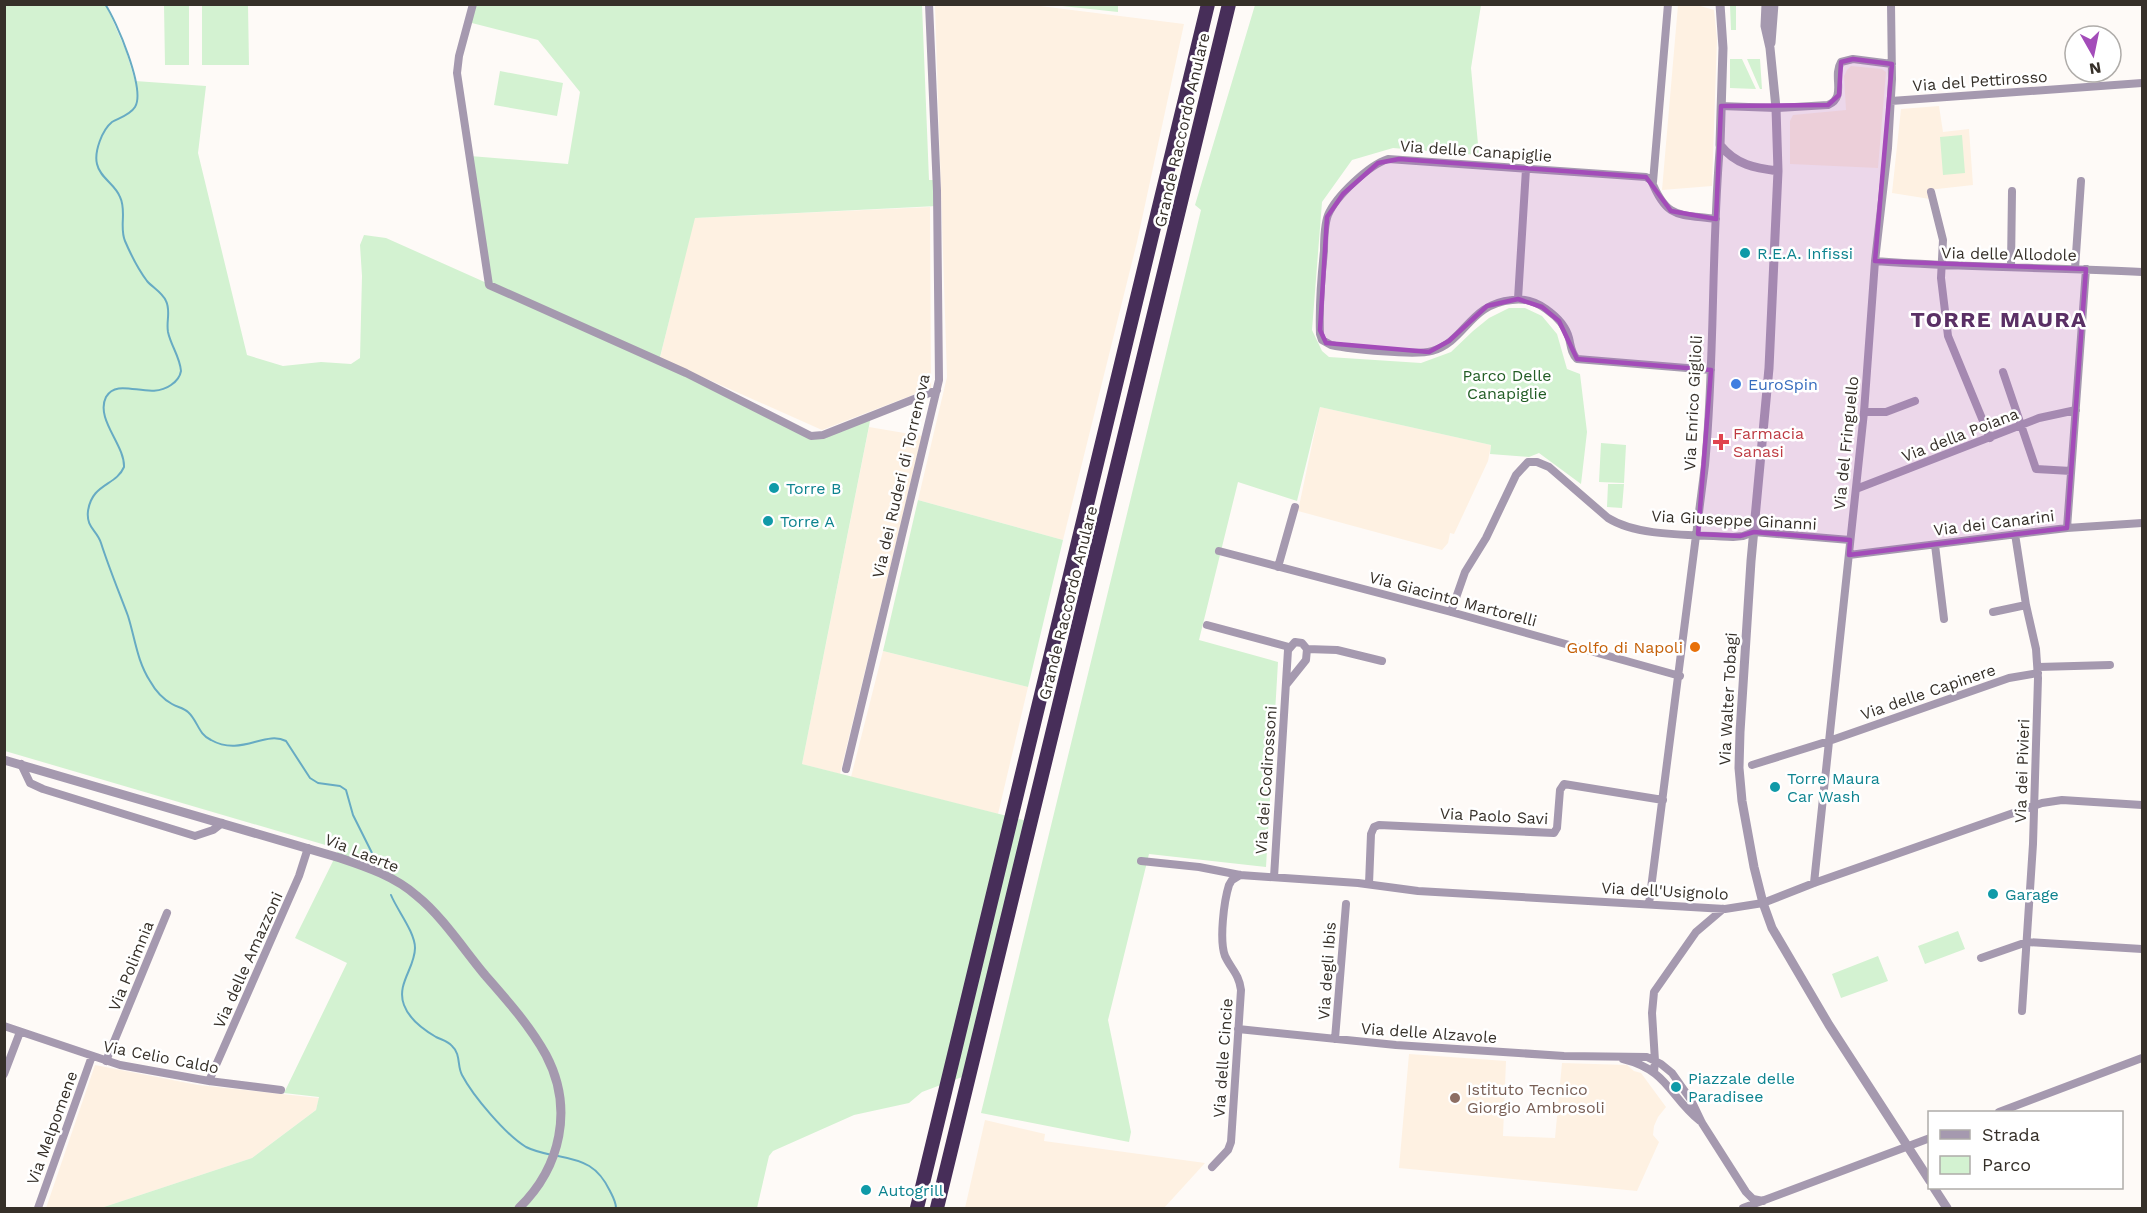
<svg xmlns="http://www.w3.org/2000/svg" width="2147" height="1213" font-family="'Work Sans',sans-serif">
<rect width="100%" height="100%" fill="#fefaf7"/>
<path fill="#fef1e2" d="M935,5H1032L1184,24L1137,242L1063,540L918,500L947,377Z
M1678,5H1697L1714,10L1717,39L1712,186L1662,190Z
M1851,66L1882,69L1886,72L1878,168L1790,164V121L1793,115L1846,110L1844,76L1847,70Z
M1939,106L1943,132L1969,129L1973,185L1928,190L1930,199L1892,193L1901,109Z
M930,207L931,388L822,430L660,358L694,218Z
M1320,407L1491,445L1488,461L1454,534L1450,533L1448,543L1442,550L1298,511Z
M869,427L922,436L840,774L802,764Z
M883,651L1028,687L998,814L851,777Z
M1409,1054L1506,1061L1503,1136L1555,1138L1562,1063L1627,1065L1634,1071L1641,1073L1666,1107L1658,1117L1654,1126L1653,1135L1659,1142L1637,1191L1399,1168Z
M95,1065L198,1085L319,1098L316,1110L252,1158L101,1208H46Z
M985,1120L1045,1134L1044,1141L1205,1163L1164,1208H965Z"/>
<path fill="#d3f2d1" d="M4,5H106L126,51L135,81L206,86L198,153L247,355L283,366L321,362L351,364L360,358L362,276L360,245L364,235L386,238L489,284L470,156L568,164L580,92L538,40L468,22L473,5H922L929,180H937V206L695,218L659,361L814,436L871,416L802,764L1031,822L970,1074L922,1092L909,1103L854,1115L773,1151L769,1156L757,1208H101L252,1158L316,1110L319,1097L284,1093L347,963L295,938L339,849L5,751Z
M164,5H189V65H165Z
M202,5H248L249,65H202Z
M1053,5L1118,4V12Z
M1255,5H1481L1471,68L1479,155L1393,148L1352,160L1322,202L1312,330L1322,351L1329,357L1421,363L1451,352L1473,331L1489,318L1509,308H1525L1542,316L1557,334L1567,369L1580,374L1587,432L1581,484L1539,453L1529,457L1490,454L1491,445L1320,407L1297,501L1238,482L1199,640L1278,662L1266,867L1149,854L1108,1020L1131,1132L1129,1142L981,1113L1201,210L1195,205Z
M1730,5H1736V30H1731Z
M1730,59H1742L1756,89L1730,88Z
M1747,59H1760L1762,89H1760Z
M500,71L563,83L557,116L494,105Z
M1962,135L1965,173L1943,175L1940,137Z
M1601,443L1626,445L1624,483L1599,482Z
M1608,484H1624L1622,508L1607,507Z
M918,500L1063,540L1028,687L883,651Z
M1958,931L1965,949L1925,964L1918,946Z
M1878,956L1888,981L1841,998L1832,974Z"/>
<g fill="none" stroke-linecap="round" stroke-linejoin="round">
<path stroke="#67abc3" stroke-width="2" d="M105,4C116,20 146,90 135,107C130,115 119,118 112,122C102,130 94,152 97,164C100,178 115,184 120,197C127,211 119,227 125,241C131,255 138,269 147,281C153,288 162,292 166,301C171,311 166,321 168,332C171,346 180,357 181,371C180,377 177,381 171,385C149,401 118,376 106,397C95,419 125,445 124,467C116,486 92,483 88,511C86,528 97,530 101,543C109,568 119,592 128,616C135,638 137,661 150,681C155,690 163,699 172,704C177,707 184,708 188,712C198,721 198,734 211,740C241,757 265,730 286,741L310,778L318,783L340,786L346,790L353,815L374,857
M391,895C397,910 415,932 415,948C415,968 396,984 404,1005C409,1019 424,1030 436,1037C442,1040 448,1041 452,1046C461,1054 457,1066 462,1075C473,1096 506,1135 526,1147C534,1151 543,1153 552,1155
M558,1156C584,1161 598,1166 610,1191C613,1197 616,1202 616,1208"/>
<path stroke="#a599af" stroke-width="8" d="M473,4L459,56L457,73L489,285L686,373L811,436L823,435L937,390
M1891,101L2142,83
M1721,106L1776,108L1828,105C1847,97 1832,77 1841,62L1853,59L1892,64
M1653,182L1668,4
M1931,192L1943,240L1941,278L1948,336L1990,438
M1875,261C1964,268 2053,267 2142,272
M2011,267L2012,191
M2075,269L2081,181
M1518,299L1526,169
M1711,370L1577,359C1571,353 1571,346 1569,338C1566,326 1556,316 1546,309C1536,302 1524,298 1512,300C1469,304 1466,341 1432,351C1415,356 1350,349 1331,345L1322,340L1320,334C1319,307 1321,279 1324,251C1324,239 1324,226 1328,215C1336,196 1369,165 1388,159L1646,177L1651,180C1667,219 1677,214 1716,219
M2003,372L2036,469L2071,471
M1864,412H1886L1915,401
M1856,489L2039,418L2076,410
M2067,528L2086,269
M2015,534L2026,605L2036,649L2038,678L2033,844L2022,1011
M1935,545L1944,619
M1219,551L1451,612L1680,676
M1849,555L2067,528L2142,523
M1278,567L1295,507
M1451,612L1465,572L1486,538L1516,475L1528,462H1537L1549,467L1608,518C1640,538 1696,534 1733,537L1743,536L1754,532L1850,540
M1993,612L2026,605
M1207,625L1289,647
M1307,649L1337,650L1382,661
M2038,667L2110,665
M21,764L30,783L43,789L195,836L213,830L222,823
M1752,765L1829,741L2009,678L2038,673
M846,769L939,380L937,191L929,4
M1141,861L1199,867L1240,875L1358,883L1418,891L1725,909L1763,903L1814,883L2042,803L2062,800L2142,805
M1274,877L1288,650L1295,642L1302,643L1307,649L1306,660L1286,685
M1814,883L1864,412L1875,261L1888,148L1892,79L1891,4
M1369,884L1371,834L1374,827L1379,825L1554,833L1557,828L1560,790L1564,784L1663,800
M1649,904L1705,465C1715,359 1711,252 1720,145
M1981,958L2027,942L2142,949
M4,1026L120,1065L209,1081L281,1090
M1238,1029L1396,1045L1564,1056L1647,1057L1661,1064L1672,1073L1691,1100L1702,1123L1746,1192L1753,1199L1763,1201
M1335,1039L1346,904
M1623,1059C1668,1070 1669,1096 1700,1121
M106,1061L167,913
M1654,1072L1655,1061L1652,1013L1654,992L1696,932L1723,909
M4,1074L20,1032
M209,1081L299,876L308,848
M1999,1112L2142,1058
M1212,1167L1228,1150L1231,1142L1241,990C1239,974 1231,969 1225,956C1219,940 1224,901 1229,885L1232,880L1240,875
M38,1208L92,1056
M1743,1208L1930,1138"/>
<path stroke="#a599af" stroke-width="9" d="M1720,4L1723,48L1720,145C1736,165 1755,168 1778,171
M1766,4L1765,26L1770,48L1776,108L1778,171L1769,368L1751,561L1740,732L1739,768L1742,801L1754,867L1763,903L1772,928L1829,1025L1930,1181
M1771,43L1774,4
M4,760L340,858C367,867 396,877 417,896C441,915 465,951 485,975C507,1000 530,1026 546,1055C574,1108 561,1167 519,1208
M1934,1188L1947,1208"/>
<path stroke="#472e59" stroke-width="14" d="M917,1208L1208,4
M937,1208L1229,4"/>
</g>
<path fill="#a34cb9" fill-opacity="0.2" stroke="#a34cb9" stroke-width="4.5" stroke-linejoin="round" d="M1853,59L1892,64L1875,261L2086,269L2067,528L1849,555L1850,540L1754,532L1740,536L1698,534L1711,370L1577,359L1559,321L1542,307L1518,299L1487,306L1449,341L1429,352L1326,343L1320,330L1327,217L1343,194L1378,163L1399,159L1646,177L1671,211L1716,219L1721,106L1828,105L1839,95L1841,62Z"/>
<g fill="#0f9aa8" stroke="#fff" stroke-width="2">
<circle cx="1745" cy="253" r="6"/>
<circle cx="774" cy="488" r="6"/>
<circle cx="768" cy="521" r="6"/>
<circle cx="1775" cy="787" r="6"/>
<circle cx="1993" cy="894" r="6"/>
<circle cx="1676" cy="1087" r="6"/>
<circle cx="866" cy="1190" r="6"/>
</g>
<circle fill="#3f7fe0" stroke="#fff" stroke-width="2" cx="1736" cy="384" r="6"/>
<path fill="#e0444e" stroke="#fff" stroke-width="2" d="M1718 433h6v6h6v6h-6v6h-6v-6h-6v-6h6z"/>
<circle fill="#e8710a" stroke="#fff" stroke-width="2" cx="1695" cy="647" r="6"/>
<circle fill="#8d6e63" stroke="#fff" stroke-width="2" cx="1455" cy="1098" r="6"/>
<g text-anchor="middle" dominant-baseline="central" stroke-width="5" stroke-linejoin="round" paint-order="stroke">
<g font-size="16" fill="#363029" stroke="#fff">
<text transform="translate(1980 81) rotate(-4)">Via del Pettirosso</text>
<text transform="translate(1182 130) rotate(-77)">Grande Raccordo Anulare</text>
<text transform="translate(1476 151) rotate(4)">Via delle Canapiglie</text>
<text transform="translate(2009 254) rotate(1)">Via delle Allodole</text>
<text transform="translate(1693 403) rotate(-87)">Via Enrico Giglioli</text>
<text transform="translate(1960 435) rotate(-21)">Via della Poiana</text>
<text transform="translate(1846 443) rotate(-84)">Via del Fringuello</text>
<text transform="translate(901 476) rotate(-77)">Via dei Ruderi di Torrenova</text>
<text transform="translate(1734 520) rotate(3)">Via Giuseppe Ginanni</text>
<text transform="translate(1994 523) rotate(-7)">Via dei Canarini</text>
<text transform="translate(1453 599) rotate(15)">Via Giacinto Martorelli</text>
<text transform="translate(1068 603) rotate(-76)">Grande Raccordo Anulare</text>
<text transform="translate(1928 692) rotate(-19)">Via delle Capinere</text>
<text transform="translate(1728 699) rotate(-87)">Via Walter Tobagi</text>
<text transform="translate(2022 771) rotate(-88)">Via dei Pivieri</text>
<text transform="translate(1266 780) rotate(-86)">Via dei Codirossoni</text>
<text transform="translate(1494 816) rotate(3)">Via Paolo Savi</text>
<text transform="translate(362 853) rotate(22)">Via Laerte</text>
<text transform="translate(1665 891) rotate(3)">Via dell'Usignolo</text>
<text transform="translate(248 960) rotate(-66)">Via delle Amazzoni</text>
<text transform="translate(131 966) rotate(-68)">Via Polimnia</text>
<text transform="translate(1327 971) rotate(-86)">Via degli Ibis</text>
<text transform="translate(1429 1033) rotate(4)">Via delle Alzavole</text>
<text transform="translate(161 1057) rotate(11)">Via Celio Caldo</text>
<text transform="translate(1223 1058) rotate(-86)">Via delle Cincie</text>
<text transform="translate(52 1128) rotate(-70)">Via Melpomene</text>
</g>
<g font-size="16" fill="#0d838f" stroke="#fff" text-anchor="start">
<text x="1757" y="253">R.E.A. Infissi</text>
<text x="786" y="488">Torre B</text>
<text x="780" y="521">Torre A</text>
<text x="1787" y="778">Torre Maura<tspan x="1787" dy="18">Car Wash</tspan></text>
<text x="2005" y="894">Garage</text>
<text x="1688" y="1078">Piazzale delle<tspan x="1688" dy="18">Paradisee</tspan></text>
<text x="878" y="1190">Autogrill</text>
</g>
<g font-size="16" fill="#225d25" stroke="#fff">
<text x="1507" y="375">Parco Delle<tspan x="1507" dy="18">Canapiglie</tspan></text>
</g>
<g font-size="16" fill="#366cbe" stroke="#fff" text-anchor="start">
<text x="1748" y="384">EuroSpin</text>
</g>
<g font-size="16" fill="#be3a42" stroke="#fff" text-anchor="start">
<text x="1733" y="433">Farmacia<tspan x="1733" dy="18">Sanasi</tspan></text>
</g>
<g font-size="16" fill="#c56008" stroke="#fff" text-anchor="end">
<text x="1683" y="647">Golfo di Napoli</text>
</g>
<g font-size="16" fill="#785e54" stroke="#fff" text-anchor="start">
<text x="1467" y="1089">Istituto Tecnico<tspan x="1467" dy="18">Giorgio Ambrosoli</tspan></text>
</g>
<g font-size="22" font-weight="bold" letter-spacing="1.5" fill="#5a3065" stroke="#fff">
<text x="1999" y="319">TORRE MAURA</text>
</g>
</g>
<rect width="2147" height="1213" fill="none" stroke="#363029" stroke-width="12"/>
<rect x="1928" y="1111" width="195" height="78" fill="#ffffff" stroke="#afaca9" stroke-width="1.5"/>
<rect x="1940" y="1130" width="30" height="9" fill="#a599af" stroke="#afaca9" stroke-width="1.5"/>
<text x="1982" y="1141" font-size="18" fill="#363029">Strada</text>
<rect x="1940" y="1156" width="30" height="18" fill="#d3f2d1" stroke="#afaca9" stroke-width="1.5"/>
<text x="1982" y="1171" font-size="18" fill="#363029">Parco</text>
<g transform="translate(2093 54) rotate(171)"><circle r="28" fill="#ffffff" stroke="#afaca9" stroke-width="1.5"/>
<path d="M0-4.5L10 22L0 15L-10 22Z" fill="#a34cb9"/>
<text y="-9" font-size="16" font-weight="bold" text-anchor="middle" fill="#363029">N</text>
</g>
</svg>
